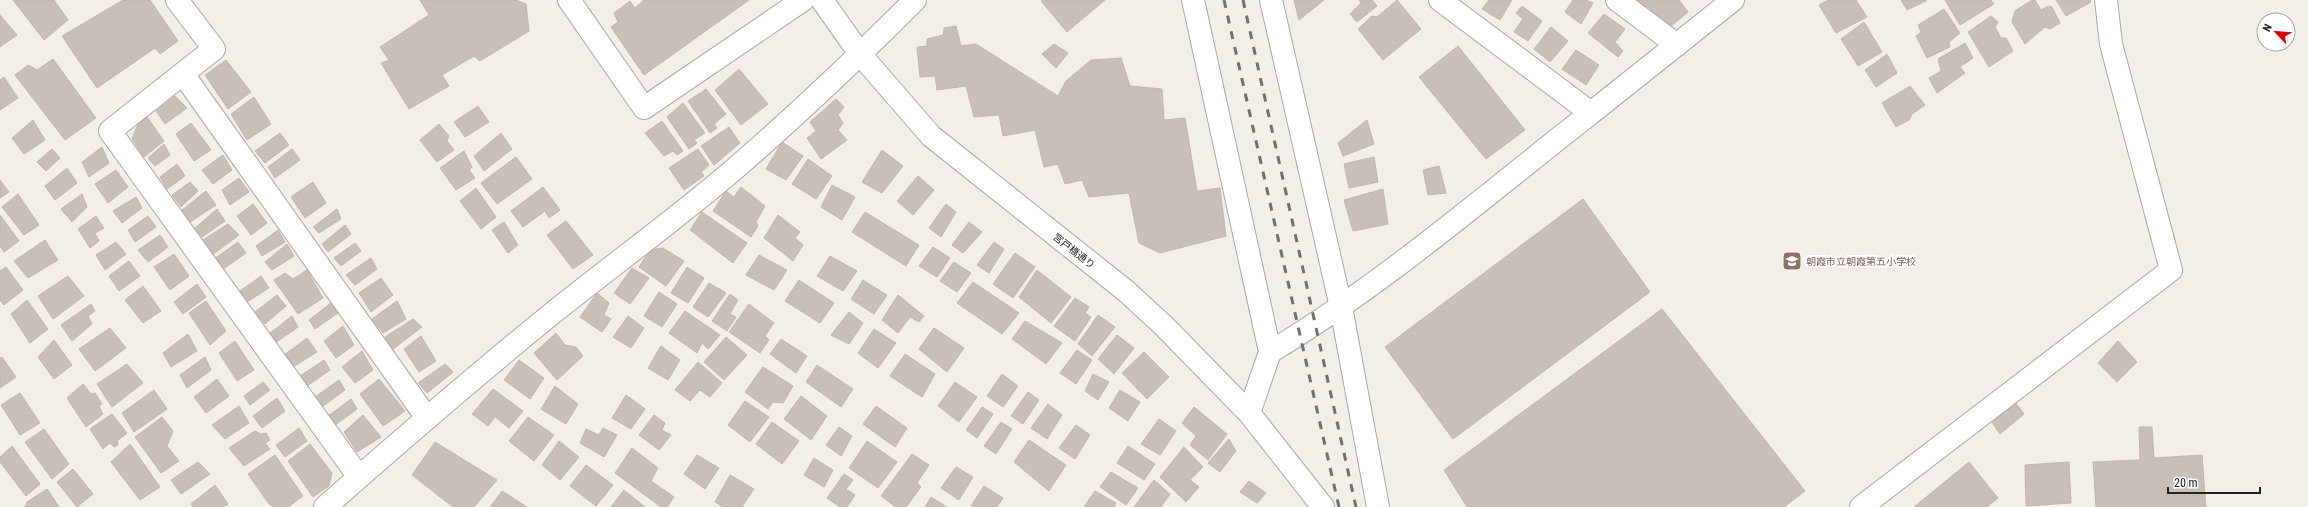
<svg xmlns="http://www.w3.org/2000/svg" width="2308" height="507" font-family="'Roboto Condensed','Noto Sans JP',sans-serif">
<rect width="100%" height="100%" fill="#f2efe9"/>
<path fill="#c7bfb8" stroke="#c4b6ab" d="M13,0H54L68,20L44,40Z
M123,0H150L178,41L160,54L155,48L97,88L62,36Z
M420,0H516L526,4L529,31L480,61L474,56L442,75L449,86L409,109L381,63L389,60L380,47L429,15Z
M644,0H749L644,75L611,27L618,22L614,13L630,1L635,8Z
M1043,0H1105L1067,32L1041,1Z
M1294,0H1324L1299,20Z
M1359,0H1372L1377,6L1357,22L1350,14L1361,3Z
M1397,0L1421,29L1383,60L1358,29L1372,16L1377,17Z
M1489,0H1512L1500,20L1482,9Z
M1573,0H1586L1593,3L1581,24L1565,12Z
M1638,0H1679L1688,12L1670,27L1661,17L1658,19L1648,7H1643Z
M1828,0H1856L1867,17L1836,33L1819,5Z
M1901,0H1926V1L1907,10Z
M1945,0H1991L1994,4L1960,25Z
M2032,0H2035L2041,10L2048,6L2052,7L2060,23L2050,29L2045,27L2025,44L2012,22L2015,11Z
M2056,0H2090L2091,2L2066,16Z
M1522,6L1542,21L1528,41L1514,32L1523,19L1516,13Z
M1944,9L1960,33L1949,42L1950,47L1927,58L1916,36L1921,32L1918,25Z
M1604,14L1625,29L1615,42L1623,51L1618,57L1588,33Z
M0,15L17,35L0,47Z
M1991,16L1998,22L1995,27L2001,38H2006L2013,51L1989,67L1968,32Z
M1864,22L1882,52L1858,66L1841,39Z
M956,26L961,46L976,44L1058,96L1066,81L1091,60L1121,58L1130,86L1162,89L1164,120L1185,118L1197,191L1220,188L1226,236L1160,253L1139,243L1129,193L1089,197L1082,180L1065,184L1058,164L1044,167L1035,130L1003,136L999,115L974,117L966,86L937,90L935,76L920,77L917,47L927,46V39L943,35L944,28Z
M1551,27L1568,41L1550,62L1534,49Z
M1965,43L1973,58L1960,67L1965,73L1937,93L1929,78L1941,71L1938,59Z
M1054,44L1068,53L1056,68L1042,54Z
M1458,46L1525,130L1486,159L1419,77Z
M1576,50L1599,65L1586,85L1562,69Z
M1887,54L1897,73L1876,87L1865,70Z
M53,59L96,118L65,140L15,75L28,65L37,70Z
M226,60L251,92L228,109L205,75Z
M739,69L768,104L741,125L715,90Z
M4,77L18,98L0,110V80Z
M1910,86L1925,105L1912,114L1909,120L1896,127L1882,103Z
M706,89L726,114L714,124L717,128L710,133L688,101Z
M175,96L187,108L165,124L156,111Z
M254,97L271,124L247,140L231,114Z
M836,99L844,107L838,115L843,123L838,130L847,140L821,159L807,138L816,131L810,122Z
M683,103L705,133L694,140L697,143L689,149L667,117Z
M478,106L489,122L465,137L454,122Z
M147,117L164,141L144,157L132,139L138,124Z
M33,120L45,140L24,154L12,138Z
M1367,120L1374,144L1343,156L1338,143Z
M662,121L683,151L677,155L673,151L664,156L645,133Z
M191,123L211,150L194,161L176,134Z
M439,124L449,136L447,141L454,150L437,162L420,140Z
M729,127L740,143L714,165L701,146Z
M280,133L289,145L265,163L255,151Z
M501,133L512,149L484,171L474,156Z
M782,142L803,156L786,180L766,169Z
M164,144L170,155L155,166L148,158Z
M102,147L109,163L89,177L82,162Z
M52,149L60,158L46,171L37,162Z
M292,149L300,160L275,178L268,167Z
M698,149L709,165L701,172L704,176L684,190L669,168Z
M882,150L903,166L882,193L862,182Z
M464,151L472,167L469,170L475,178L456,190L440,168Z
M223,155L232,170L213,184L202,170Z
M516,157L532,179L497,204L481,183Z
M1374,157L1378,182L1349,188L1344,164Z
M808,159L832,176L816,199L792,184Z
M177,164L185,176L167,189L160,177Z
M1439,166L1446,193L1428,195L1423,170Z
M67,168L77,183L55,200L45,186Z
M116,170L128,187L108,203L95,184Z
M918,176L934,190L913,215L897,201Z
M239,178L249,192L230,205L222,190Z
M0,180L9,192L0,198Z
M190,182L198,191L181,207L172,195Z
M313,182L326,203L305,218L291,197Z
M832,185L855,197L842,220L821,207Z
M543,187L560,210L549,218L545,211L523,227L511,211Z
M741,187L765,206L756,222L758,226L751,237L713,211L726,191L734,197Z
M476,188L496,217L481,229L460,201Z
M1383,189L1388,224L1353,231L1344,200Z
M206,191L216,205L190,222L182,210Z
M18,194L39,225L24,235L2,207Z
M82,194L87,207L72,222L61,209Z
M136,197L142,208L122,223L113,211Z
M1583,199L1650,292L1453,439L1385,347Z
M253,204L267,223L251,235L237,216Z
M946,204L956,212L941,237L929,228Z
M217,209L225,221L202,237L195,228Z
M337,209L341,219L319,233L313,227Z
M702,212L747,243L733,263L690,230Z
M865,212L919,245L906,266L852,232Z
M0,215L19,241L4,252L0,246Z
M778,215L800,232L795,238L803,245L793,261L764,238Z
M96,216L104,228L95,233L99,241L90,248L78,229Z
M148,216L156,227L135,242L128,230Z
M566,221L593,255L573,269L547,235Z
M504,222L518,245L508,253L492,230Z
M969,222L982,232L963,253L952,245Z
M228,224L239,235L212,255L203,240Z
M345,225L351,234L328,252L322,244Z
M278,230L285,242L262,256L256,246Z
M160,235L168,247L148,262L138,250Z
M45,240L58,260L28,278L14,261Z
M116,242L126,254L105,270L96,255Z
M238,242L246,253L222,270L214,259Z
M994,242L1004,249L989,273L977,265Z
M355,243L361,251L341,266L334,258Z
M287,244L294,256L272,270L265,262Z
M933,247L950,258L937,277L919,266Z
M663,248L684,261L666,286L639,267L650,250Z
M1015,253L1035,267L1013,298L993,284Z
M174,254L189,276L170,290L154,267Z
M759,255L787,270L774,290L746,275Z
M830,256L857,271L843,291L817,276Z
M371,258L377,269L355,285L346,275Z
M129,261L140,276L119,291L109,276Z
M954,262L971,273L957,292L940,281Z
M6,267L23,290L4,305L0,300V271Z
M687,267L704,278L688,303L671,293Z
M632,268L649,278L630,304L614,293Z
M307,270L323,298L298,314L274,280L285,273L293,279Z
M1037,270L1071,297L1051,323L1019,297Z
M68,276L84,296L53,319L38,296Z
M261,276L269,288L247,302L240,291Z
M381,278L393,295L371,312L359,293Z
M799,280L834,303L820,323L785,301Z
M863,280L887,295L874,314L851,299Z
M973,282L1019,313L1002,334L957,303Z
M709,283L726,293L708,317L693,307Z
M197,284L206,297L183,314L174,302Z
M143,286L161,311L143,323L125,300Z
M659,292L677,304L662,327L644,316Z
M597,293L609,303L604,315L611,319L602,332L580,317Z
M730,294L738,300L730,314L736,317L727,331L712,321Z
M277,295L286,306L265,324L255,312Z
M898,295L924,316L919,322L910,317L898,333L882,320Z
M1075,298L1089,307L1085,313L1091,317L1075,341L1054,326Z
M27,300L48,329L30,343L11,314Z
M206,301L226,331L210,345L189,313Z
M397,301L406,319L383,333L372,319Z
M332,302L338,313L315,329L309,320Z
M91,304L95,311L88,316L92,324L72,341L61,325Z
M749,304L774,323L765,336L769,340L760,353L729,332Z
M1662,309L1805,491L1784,507H1467L1444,470Z
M685,311L720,335L708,349L702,343L697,353L669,333Z
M849,312L863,323L849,344L831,335Z
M1098,315L1115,327L1092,356L1078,344Z
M292,316L298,327L275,343L269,334Z
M628,316L644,328L631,348L613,337Z
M413,319L422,327L393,349L385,337Z
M1025,321L1062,343L1046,364L1012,339Z
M343,326L354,345L336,358L324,341Z
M110,328L126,348L95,371L79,349Z
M934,328L964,348L947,372L919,349Z
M874,329L896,343L878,368L858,353Z
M556,333L565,345L576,347L583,356L557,380L534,353Z
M188,334L197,351L171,367L163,353Z
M1117,335L1134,348L1114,374L1098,359Z
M421,336L436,361L419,372L404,349Z
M726,337L747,355L724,380L704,362Z
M307,338L317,352L293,367L284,355Z
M781,339L807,356L796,373L770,354Z
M54,340L72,365L54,379L38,357Z
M235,341L254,370L237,381L219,353Z
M2118,341L2137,362L2117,382L2098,363Z
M661,346L680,360L668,380L648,368Z
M1077,350L1092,360L1076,384L1060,373Z
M362,351L373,370L355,383L342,367Z
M1144,352L1169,377L1147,399L1122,373Z
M905,354L935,374L922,397L890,376Z
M2,357L16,377L0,388V358Z
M205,357L211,370L187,388L180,375Z
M324,360L330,370L307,386L300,376Z
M519,360L544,378L530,399L504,380Z
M698,362L722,383L710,397L700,390L690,401L675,390Z
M127,364L143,383L112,407L97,384Z
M445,364L453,372L427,393L418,383Z
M817,365L853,389L841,407L806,382Z
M763,367L793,386L783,403L773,402L768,409L745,392Z
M1002,374L1018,386L1003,407L987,396Z
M1093,374L1109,382L1098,400L1085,391Z
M217,379L229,396L206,413L194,397Z
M379,379L405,411L383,426L360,394Z
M339,380L345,390L322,407L315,397Z
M263,382L270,390L250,405L244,396Z
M955,382L977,397L959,422L938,406Z
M83,384L91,394L95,393L102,404L99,406L103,414L86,427L67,398Z
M555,386L578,404L566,424L541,409Z
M493,389L523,411L509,428L495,417L488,426L472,414Z
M154,390L167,409L134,432L122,413Z
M1120,390L1140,402L1128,421L1109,408Z
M1028,392L1039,400L1023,424L1011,416Z
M20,393L40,423L20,435L1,405Z
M626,395L645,409L631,429L612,418Z
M801,396L827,416L811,440L784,419Z
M277,398L285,411L262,428L253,416Z
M351,399L357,409L334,426L328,416Z
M745,401L769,417L750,442L728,425Z
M2016,403L2024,414L2000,434L1992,422Z
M1048,404L1062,415L1047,439L1031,428Z
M239,406L249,423L225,439L212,425Z
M876,406L907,428L895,447L863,424Z
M982,407L993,414L977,438L966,430Z
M1194,407L1227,434L1208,460L1190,445L1196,436L1182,423Z
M112,414L127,433L117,441L118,445L114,447L110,443L103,449L90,429Z
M363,415L381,437L357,452L344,432Z
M654,415L665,423L662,430L671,435L659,450L639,435Z
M162,417L173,431L167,446L179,461L161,473L135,437Z
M528,417L554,435L534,461L509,441Z
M1159,419L1176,431L1160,455L1141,444Z
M772,422L799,441L782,464L756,444Z
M1001,422L1012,429L996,454L984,446Z
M1076,425L1090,435L1075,459L1059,448Z
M839,427L852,436L841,456L826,445Z
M2139,427H2152L2154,458L2202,455L2206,507H2096L2093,462L2140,460Z
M299,428L307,441L285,457L276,445Z
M603,428L617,435L604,457L580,443L586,429L599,435Z
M44,429L69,464L52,479L25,442Z
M255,431L261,434L266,433L270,440L265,443L270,449L244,466L229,448Z
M1229,439L1236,451L1220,472L1208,463Z
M1029,440L1066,465L1049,491L1014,462Z
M559,441L579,457L560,480L542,465Z
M867,441L897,462L878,488L849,468Z
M435,442L497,480L474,507H453L412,475Z
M130,444L160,487L140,500L111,462Z
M310,444L332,473L329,486L313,497L288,461Z
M12,446L40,484L26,496L0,462V457Z
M1128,446L1155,464L1144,480L1117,463Z
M1184,447L1203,467L1190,480L1199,487L1186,502L1160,477Z
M632,448L658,468L651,481L674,497L667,507H661L615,473Z
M912,454L929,465L917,483L921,487L906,507H896L881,496Z
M275,455L303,496L288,507H275L269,504L248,474Z
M697,455L719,468L705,489L684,474Z
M814,458L833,470L824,487L804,475Z
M198,462L210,474L181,494L171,480Z
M1969,462L1998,498L1987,507H1914Z
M2069,462L2071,503L2026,506L2025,465Z
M586,465L613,485L596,506L570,486Z
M956,467L973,477L959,500L941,488Z
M73,469L93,494L77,507L57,482Z
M1111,472L1138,488L1126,505L1100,487Z
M844,474L853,480L846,489L855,495L847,507H840L827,498Z
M730,475L754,489L742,507H723L715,502Z
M1154,480L1170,494L1161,507H1134Z
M1249,481L1266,493L1257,503L1240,492Z
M215,485L228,504L223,507H193L191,504Z
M984,486L1003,498L997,507L971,506Z
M47,489L59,507H25L27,502Z
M624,490L645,507H611Z
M502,491L527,507H490Z
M1095,491L1116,503L1114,507H1084Z
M931,497L947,507H925Z"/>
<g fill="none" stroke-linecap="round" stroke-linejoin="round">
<defs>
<path id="minor" d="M177,0L214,49L110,131L359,477
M569,0L644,108L803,0
M822,0L860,54L931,136L1126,291L1164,326L1249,413L1323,507
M1193,0L1270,352L1249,413
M1271,0L1341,307L1378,507
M1440,0L1591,113L1733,0
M1617,0L1677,45
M183,74L427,418
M1270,352C1384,284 1487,194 1591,113
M325,507C400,441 476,375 554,312C615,263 679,217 738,166C799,113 858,57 915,0
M1861,507L2171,270L2111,44L2106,0"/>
</defs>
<use href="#minor" stroke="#a9a9a9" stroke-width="24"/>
<use href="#minor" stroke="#fff" stroke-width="22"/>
<path stroke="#707070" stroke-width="3" stroke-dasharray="8 8" stroke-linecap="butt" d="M1224,0L1339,507
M1243,0L1356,507"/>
</g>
<defs>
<symbol id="school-square" viewBox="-11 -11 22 22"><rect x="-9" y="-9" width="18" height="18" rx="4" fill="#8d6e63" stroke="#fff"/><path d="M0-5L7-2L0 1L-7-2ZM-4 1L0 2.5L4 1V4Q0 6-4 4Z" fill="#fff"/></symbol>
</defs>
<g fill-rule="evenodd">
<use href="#school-square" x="1781" y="250" width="22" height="22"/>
</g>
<g text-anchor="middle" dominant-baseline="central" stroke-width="4" stroke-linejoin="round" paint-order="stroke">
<g font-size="10" fill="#222" stroke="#fff">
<text transform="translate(1074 251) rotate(38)">宮戸橋通り</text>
</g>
<g font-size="10" fill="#785e54" stroke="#fff" text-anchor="start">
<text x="1806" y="261">朝霞市立朝霞第五小学校</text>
</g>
</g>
<g transform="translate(2276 32) rotate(296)"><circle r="19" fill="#ffffff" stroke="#a7a7a7"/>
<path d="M0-3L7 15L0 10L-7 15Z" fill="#d40000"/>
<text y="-6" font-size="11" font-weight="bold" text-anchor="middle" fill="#222222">N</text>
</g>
<path d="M2168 487v6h92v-6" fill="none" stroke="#222222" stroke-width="2"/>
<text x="2174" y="487" font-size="12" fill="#222222" stroke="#ffffff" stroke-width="3" paint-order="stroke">20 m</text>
</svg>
